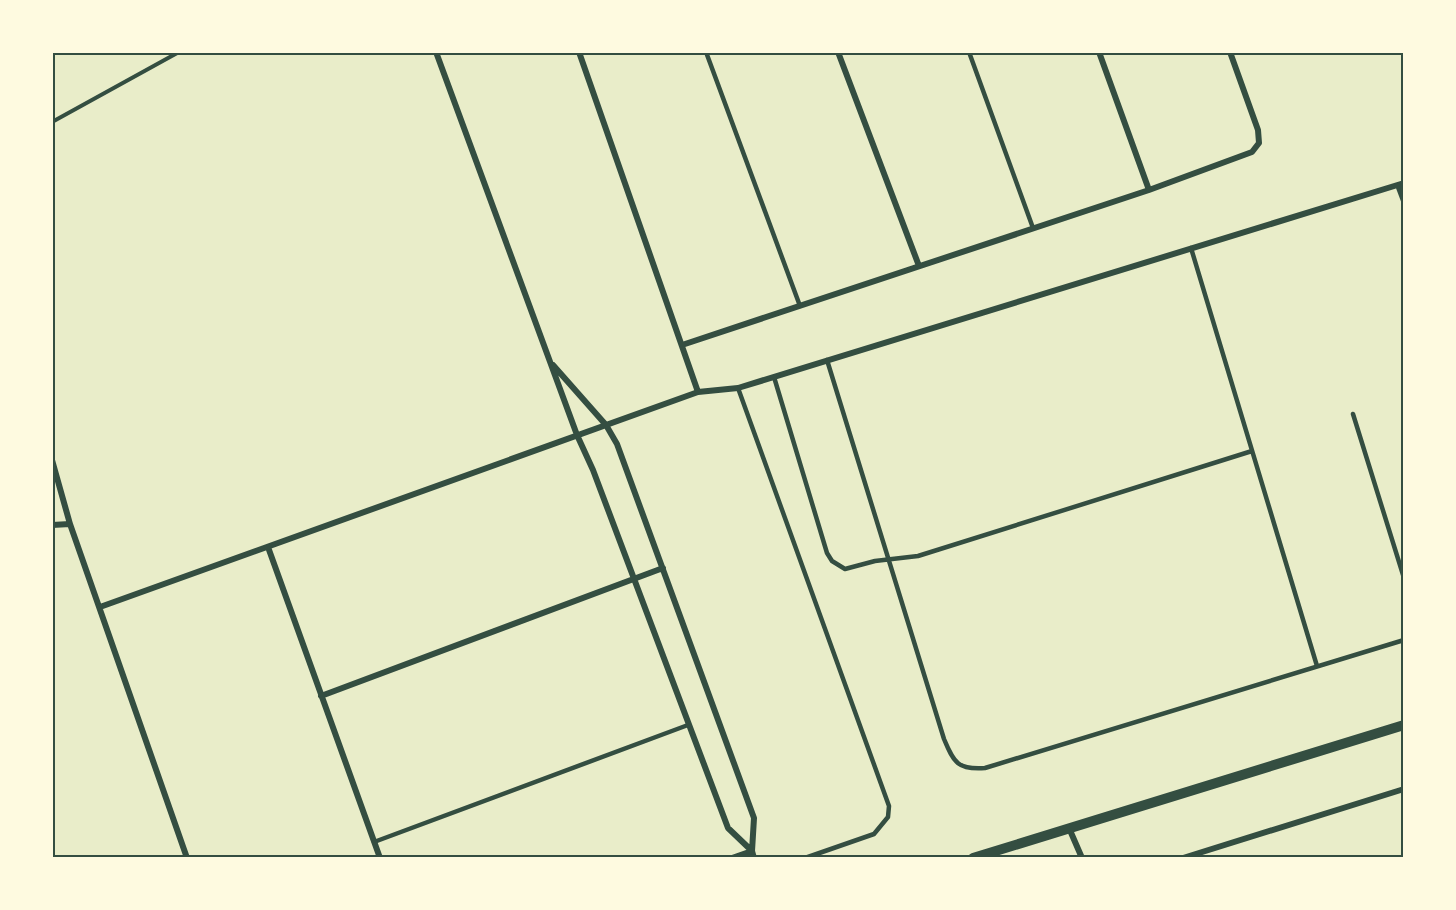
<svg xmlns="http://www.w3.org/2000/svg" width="1456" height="910" viewBox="0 0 1456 910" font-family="'IBM Plex Sans',sans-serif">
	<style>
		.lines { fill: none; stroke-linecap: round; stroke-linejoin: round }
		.path { stroke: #344e41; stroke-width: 4 }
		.service { stroke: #344e41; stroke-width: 4.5 }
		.minor { stroke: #344e41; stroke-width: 6 }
		.tertiary { stroke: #344e41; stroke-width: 10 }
		.neatline { fill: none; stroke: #344e41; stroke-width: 2 }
	</style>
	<rect width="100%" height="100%" fill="#e9edc9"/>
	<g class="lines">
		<!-- path -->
		<path class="path" d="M52,122L179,52"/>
		<!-- service -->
		<path class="service" d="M706,52L800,306
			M969,52L1033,228
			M1191,248L1317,666
			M827,360L944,739C954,763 958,770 985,768L1404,640
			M774,377L827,553L832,561L845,569L875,561L918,556L1252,451
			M738,388L889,806L888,817L874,834L805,858
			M1353,414L1404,578
			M374,842L688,725"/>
		<!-- minor -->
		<path class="minor" d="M436,52L577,435L593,470L728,828L752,851
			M579,52L698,392
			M838,52L919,266
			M1099,52L1149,190
			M1398,185L1404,201
			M682,345L1149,190L1252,152L1259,143L1258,130L1230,52
			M553,365L606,425L617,444L754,818L752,851L754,858
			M52,460L70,524L187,858
			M52,525L70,524
			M268,547L380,858
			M100,607L698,392L738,388L1404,183
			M321,696L663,568
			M1069,828L1082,858
			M732,858L752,851
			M1183,858L1404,789"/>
		<!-- tertiary -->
		<path class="tertiary" d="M973,858L1404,725"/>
	</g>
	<!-- border -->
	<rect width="1456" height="910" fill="none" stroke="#fefae0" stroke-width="108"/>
	<rect x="54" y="54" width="1348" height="802" class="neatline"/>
</svg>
